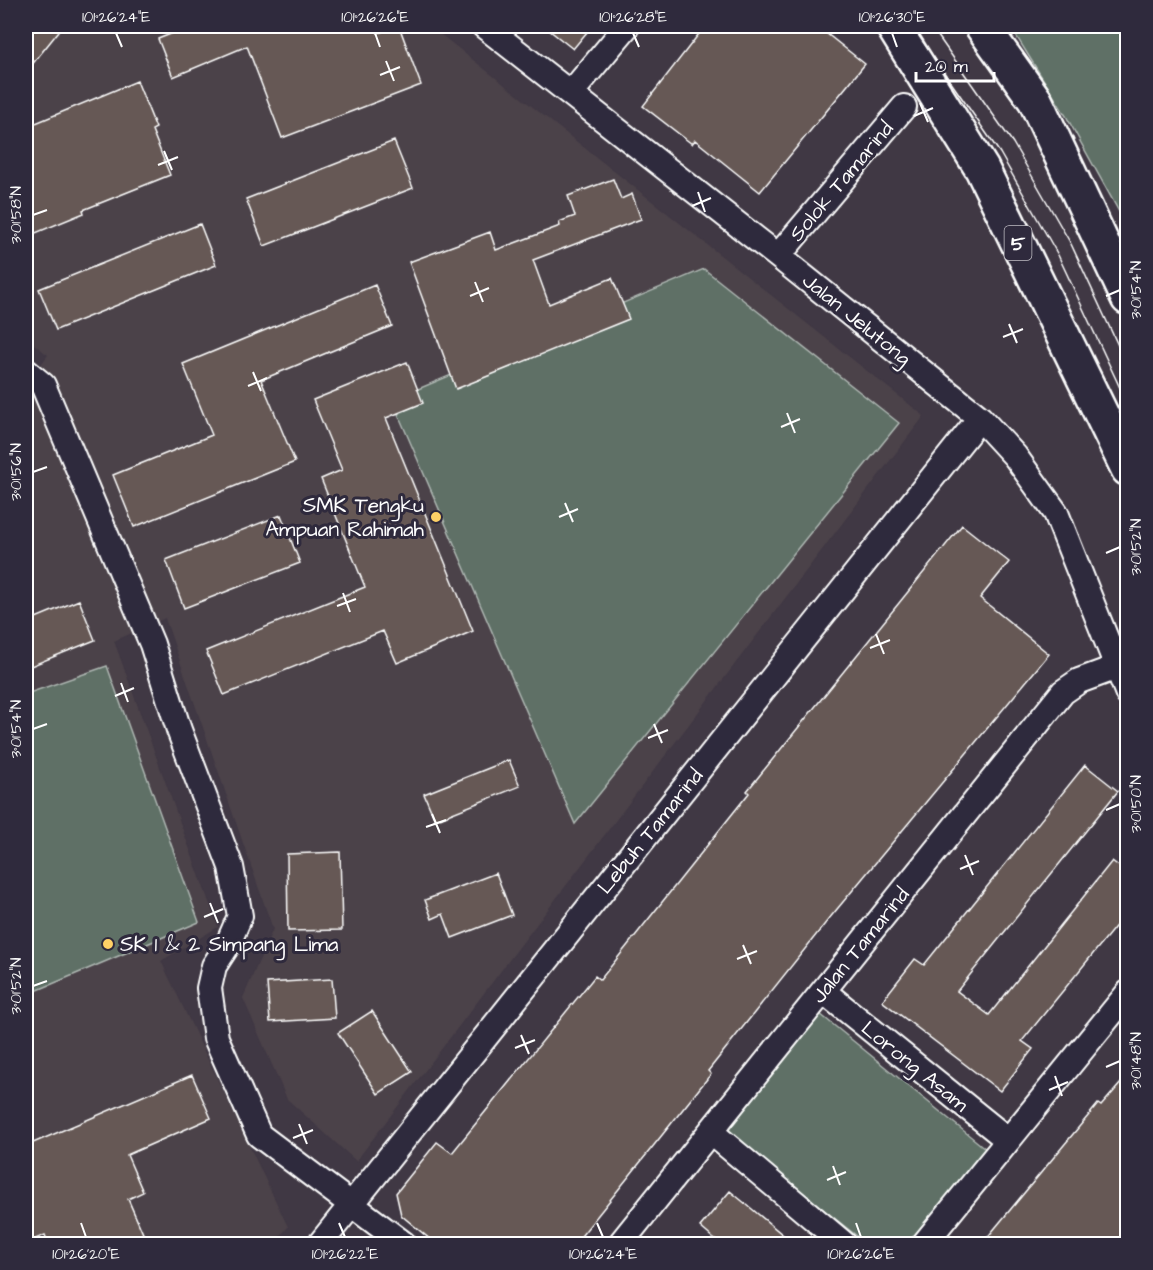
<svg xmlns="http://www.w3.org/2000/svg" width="1153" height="1270" viewBox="0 0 1153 1270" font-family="'Architects Daughter',sans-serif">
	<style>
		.built { fill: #4b4249 }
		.green { fill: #5e6f66; stroke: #aeb7b2; stroke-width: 1.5 }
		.building { fill: #665955; stroke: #fff; stroke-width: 1.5 }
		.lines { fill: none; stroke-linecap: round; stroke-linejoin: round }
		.street-casing { stroke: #fff; stroke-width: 28 }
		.highway-casing { stroke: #fff; stroke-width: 38 }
		.street { stroke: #2f2a3d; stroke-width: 24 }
		.highway { stroke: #2f2a3d; stroke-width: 33 }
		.tram { stroke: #fff; stroke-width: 1.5 }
		.ticks { fill: none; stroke: #fff; stroke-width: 2 }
		.poi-dot { fill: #ffd166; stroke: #2f2a3d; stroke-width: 2 }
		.labels { text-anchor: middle; stroke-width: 6; stroke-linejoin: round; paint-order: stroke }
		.shield { fill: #2f2a3d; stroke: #c1bfc5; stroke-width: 1.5 }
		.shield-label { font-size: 20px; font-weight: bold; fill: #fff }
		.street-label { font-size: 21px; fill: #fff; stroke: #2f2a3d }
		.poi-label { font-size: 21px; fill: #fff; stroke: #2f2a3d; text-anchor: end }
		.neatline { fill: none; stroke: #fff; stroke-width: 2 }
		.ticks-label { font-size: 15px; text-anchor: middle; fill: #fff }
	</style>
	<rect width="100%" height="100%" fill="#403844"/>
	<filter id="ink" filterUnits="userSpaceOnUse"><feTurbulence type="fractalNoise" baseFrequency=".0167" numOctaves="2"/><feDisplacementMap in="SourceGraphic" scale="12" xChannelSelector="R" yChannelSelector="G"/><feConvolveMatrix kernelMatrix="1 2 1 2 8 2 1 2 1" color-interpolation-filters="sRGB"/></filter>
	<g filter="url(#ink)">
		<!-- built -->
		<path class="built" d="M26,26H430L924,416L356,1161L287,1099L243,998L273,929L165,618L114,641L218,927L161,961L288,1227L273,1244H26V385L48,355L26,338Z"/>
		<!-- green -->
		<path class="green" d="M1010,26H1127V226L1066,116Z
			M704,269L899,423L575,824L392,400Z
			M107,666L199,922L26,995V694Z
			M820,1014L986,1149L910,1244H867L725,1131Z"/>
		<!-- building -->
		<path class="building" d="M26,26H63L26,72Z
			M191,26H376L378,33L399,26L421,85L282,138L247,46L173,77L158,39Z
			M544,26H592L573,49Z
			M705,26H817L865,64L760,192L695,140L692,144L643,106Z
			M137,81L156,128L152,130L170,175L83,210L84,213L26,237V127Z
			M394,141L413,188L264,246L246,199Z
			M613,179L621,199L632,194L641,219L533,260L549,304L612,278L629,319L456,389L409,262L490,232L496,250L560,226L559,222L575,216L568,196Z
			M200,224L216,265L56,330L39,289Z
			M375,285L392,326L261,380L295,462L134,527L113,475L212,435L183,364Z
			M407,362L423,403L386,418L473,631L397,663L383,631L224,695L206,651L365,587L321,479L342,470L313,400Z
			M281,515L300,563L184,608L166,560Z
			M962,525L1009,562L980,598L1049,654L828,920L708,1071L711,1074L574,1245H437L401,1215L396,1193L437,1142L452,1153L595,976L600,980L749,793L747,791Z
			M79,600L95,640L26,668V622Z
			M509,760L520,786L435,820L424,794Z
			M1085,765L1118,791L957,991L989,1015L1112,861L1128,873V911L1022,1041L1033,1049L1000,1091L882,1001L915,959L924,965Z
			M340,852L342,930L288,931L287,854Z
			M496,873L512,915L452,938L443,914L432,919L425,900Z
			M332,979L335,1018L270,1022L267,983Z
			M372,1011L412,1072L378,1094L338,1033Z
			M192,1075L211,1118L127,1155L143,1192L128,1199L148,1245H49L45,1235L26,1243V1146Z
			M1128,1075V1245H981L1098,1104L1101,1106Z
			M730,1191L752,1209L795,1245H721L700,1227Z"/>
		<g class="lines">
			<!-- street casing -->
			<g class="street-casing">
				<path id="street" d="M484,26L778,256L980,418L1015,456L1056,513L1128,694
					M571,93L627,26
					M778,256L904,107
					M26,371L43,385L152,644L179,730L231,867L240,916L227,946L214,966L209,988L216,1038L259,1135L404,1244
					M823,991L1008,1140
					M711,1132L844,1244
					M320,1244L980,418
					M620,1244L1063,692L1079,681L1117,667
					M924,1244L1128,993"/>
			</g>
			<!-- highway casing -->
			<g class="highway-casing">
				<path id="highway" d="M893,26L982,169L1128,469
					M982,26L1035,100L1128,298"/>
			</g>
			<!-- street -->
			<use href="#street" class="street"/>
			<!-- highway -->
			<use href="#highway" class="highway"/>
			<!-- tram -->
			<path class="tram" d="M912,26L1000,153L1058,255L1128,405
				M931,26L1013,143L1071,244L1128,367"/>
		</g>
	</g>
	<!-- ticks -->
	<path class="ticks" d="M116,33L122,47M375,33L380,47M633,33L639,47M892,33L897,47M386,61L394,81M380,75L400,67M920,103L928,122M914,116L933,108M164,151L172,170M158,165L178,157M698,192L705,212M692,206L711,198M33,215L47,210M475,282L483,302M470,296L489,288M1106,296L1120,290M1009,324L1017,343M1003,337L1023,329M253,372L261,391M248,386L267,378M787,413L795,433M781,427L800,419M33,472L47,467M565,503L573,522M559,517L578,509M1106,553L1120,547M343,593L350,612M337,606L356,599M876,634L884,654M870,648L890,640M121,683L128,702M115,696L134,688M654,724L662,743M33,729L47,724M648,738L668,730M1106,810L1120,804M432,814L440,833M426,827L446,820M965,855L973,875M960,869L979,861M210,903L218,923M204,917L223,909M743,945L751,964M737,959L757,951M33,986L47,981M521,1035L529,1054M515,1048L535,1040M1106,1067L1120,1061M1055,1076L1062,1096M1049,1090L1068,1082M299,1124L307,1144M293,1138L313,1130M833,1166L840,1185M827,1180L846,1172M81,1223L86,1237M339,1223L345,1237M597,1223L603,1237M856,1223L861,1237"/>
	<!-- markers -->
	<g class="poi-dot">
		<circle cx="436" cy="517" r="6"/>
		<circle cx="108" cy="944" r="6"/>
	</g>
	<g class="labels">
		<!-- shield labels -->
		<rect class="shield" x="1004.5" y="226" width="27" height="34" rx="4.5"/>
		<g class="shield-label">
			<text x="1018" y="250">5</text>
		</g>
		<!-- street labels -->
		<g class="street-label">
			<text transform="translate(841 181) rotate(-50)" y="7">Solok Tamarind</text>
			<text transform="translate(857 319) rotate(39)" y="7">Jalan Jelutong</text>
			<text transform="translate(650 831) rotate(-51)" y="7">Lebuh Tamarind</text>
			<text transform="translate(860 945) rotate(-51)" y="7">Jalan Tamarind</text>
			<text transform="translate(915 1066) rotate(39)" y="7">Lorong Asam</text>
		</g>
		<!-- poi labels -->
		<g class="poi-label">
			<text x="424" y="512">SMK Tengku<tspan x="424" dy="24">Ampuan Rahimah</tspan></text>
			<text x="120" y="951" text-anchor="start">SK 1 &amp; 2 Simpang Lima</text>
		</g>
	</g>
	<!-- margin -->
	<rect width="1153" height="1270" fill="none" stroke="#2f2a3d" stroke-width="66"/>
	<!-- scale -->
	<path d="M916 72v9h78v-9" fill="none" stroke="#ffffff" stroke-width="3"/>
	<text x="925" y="72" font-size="18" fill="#ffffff" stroke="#2f2a3d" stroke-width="4.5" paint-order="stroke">20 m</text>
	<rect x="33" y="33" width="1087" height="1204" class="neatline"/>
	<g class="ticks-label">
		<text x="116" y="22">101°26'24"E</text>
		<text x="375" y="22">101°26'26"E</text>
		<text x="633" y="22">101°26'28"E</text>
		<text x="892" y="22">101°26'30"E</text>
		<text transform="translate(16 215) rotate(-90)" y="5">3°01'58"N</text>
		<text transform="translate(1136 290) rotate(-90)" y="5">3°01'54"N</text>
		<text transform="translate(16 472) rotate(-90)" y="5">3°01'56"N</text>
		<text transform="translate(1136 547) rotate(-90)" y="5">3°01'52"N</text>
		<text transform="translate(16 729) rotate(-90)" y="5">3°01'54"N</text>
		<text transform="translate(1136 804) rotate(-90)" y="5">3°01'50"N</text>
		<text transform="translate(16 986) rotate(-90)" y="5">3°01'52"N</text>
		<text transform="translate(1136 1061) rotate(-90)" y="5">3°01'48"N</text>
		<text x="86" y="1259">101°26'20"E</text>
		<text x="345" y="1259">101°26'22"E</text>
		<text x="603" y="1259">101°26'24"E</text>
		<text x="861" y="1259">101°26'26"E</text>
	</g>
</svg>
